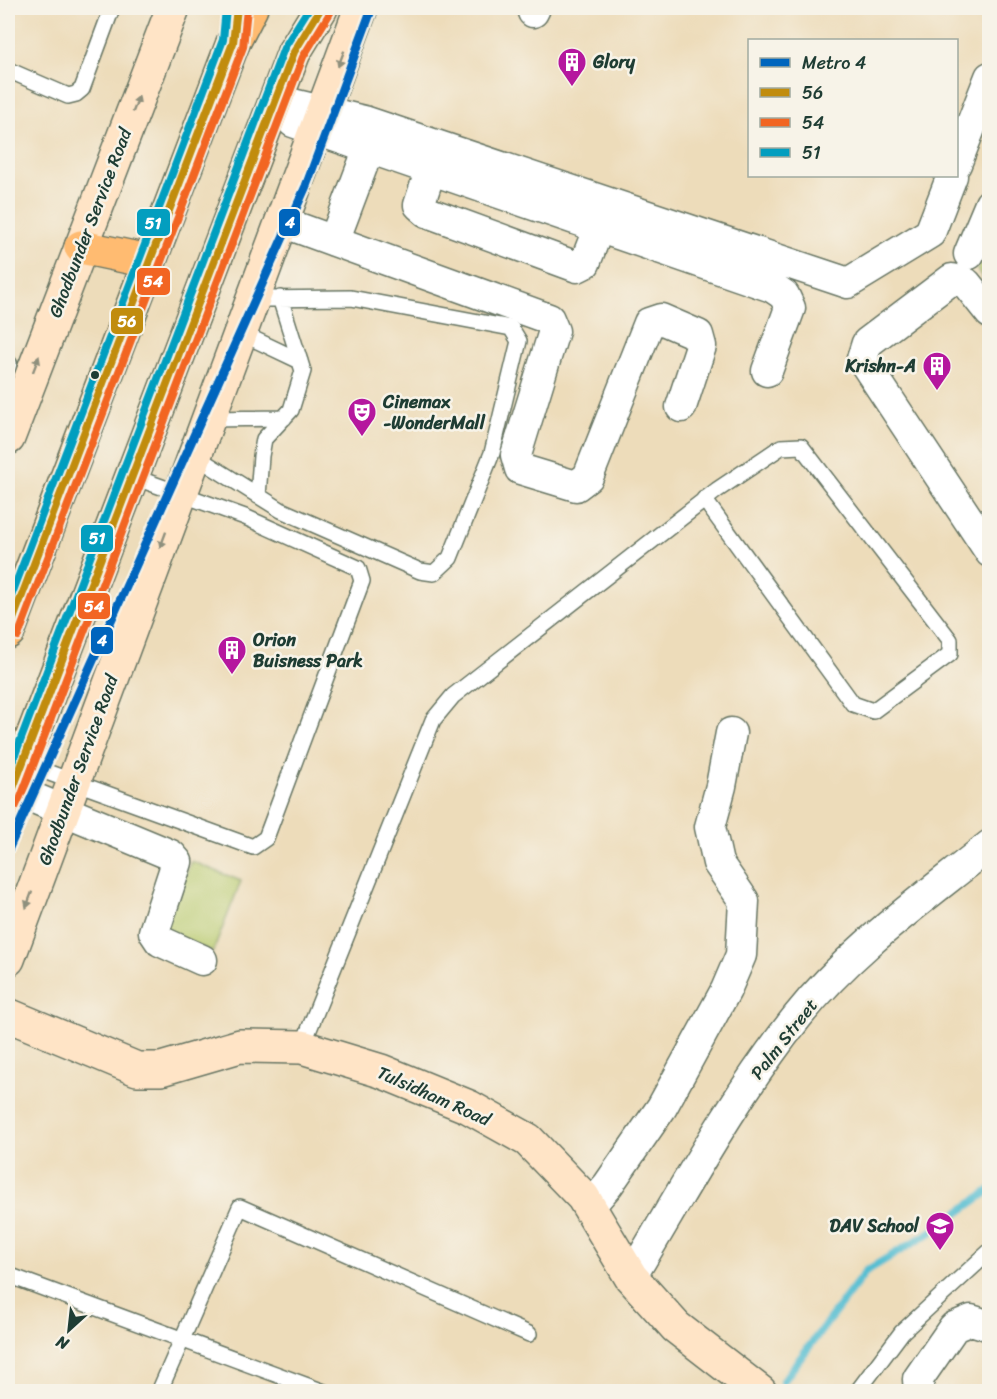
<svg xmlns="http://www.w3.org/2000/svg" width="997" height="1399" viewBox="0 0 997 1399" font-family="Sriracha,sans-serif">
	<style>
		.green { fill: #b8ca6e; stroke: #6c8451; stroke-width: 1.5 }
		.lines { fill: none; stroke-linecap: round; stroke-linejoin: round }
		.stream { stroke: #55bed2; stroke-width: 8 }
		.lane-casing { stroke: #677563; stroke-width: 18 }
		.street-casing { stroke: #677563; stroke-width: 33 }
		.secondary-casing { stroke: #677563; stroke-width: 36 }
		.primary-casing { stroke: #677563; stroke-width: 36 }
		.highway-casing { stroke: #677563; stroke-width: 36 }
		.lane { stroke: #fff; stroke-width: 15 }
		.street { stroke: #fff; stroke-width: 30 }
		.secondary { stroke: #ffe4c6; stroke-width: 33 }
		.primary { stroke: #ffbb71; stroke-width: 33 }
		.highway { stroke: #ffbb71; stroke-width: 33 }
		.bus-1-casing { stroke: #f7f3e8; stroke-width: 12 }
		.bus-2-casing { stroke: #f7f3e8; stroke-width: 12 }
		.bus-3-casing { stroke: #f7f3e8; stroke-width: 12 }
		.bus-1 { stroke: #c18c0d; stroke-width: 8 }
		.bus-2 { stroke: #f26522; stroke-width: 8 }
		.bus-3 { stroke: #039ebf; stroke-width: 8 }
		.metro-1-casing { stroke: #f7f3e8; stroke-width: 14 }
		.metro-1 { stroke: #0065bd; stroke-width: 9 }
		.oneway { fill: #8f907d }
		.bus-dot { fill: #1f3d34; stroke: #f7f3e8; stroke-width: 2 }
		.labels { text-anchor: middle; stroke-width: 5; stroke-linejoin: round; paint-order: stroke }
		.poi-label { font-size: 18px; font-weight: bold; fill: #1f3d34; stroke: #f7f3e8; text-anchor: start }
		.street-label { font-size: 18px; fill: #1f3d34; stroke: #f7f3e8 }
		.line-badge { stroke: #f7f3e8; stroke-width: 2 }
		.badge-label { font-size: 16px; text-anchor: middle; font-weight: bold; fill: #fff }
	</style>
	<rect width="100%" height="100%" fill="#f7f3e8"/>
	<filter id="ink" filterUnits="userSpaceOnUse"><feTurbulence type="fractalNoise" baseFrequency=".0167" numOctaves="2"/><feDisplacementMap in="SourceGraphic" scale="12" xChannelSelector="R" yChannelSelector="G"/><feConvolveMatrix kernelMatrix="1 2 1 2 8 2 1 2 1" color-interpolation-filters="sRGB"/></filter>
	<filter id="wash" filterUnits="userSpaceOnUse"><feTurbulence type="fractalNoise" baseFrequency=".008" numOctaves="4" result="noise"/><feDisplacementMap in="SourceGraphic" scale="24" xChannelSelector="R" yChannelSelector="G"/><feGaussianBlur stdDeviation="1.35" result="paint"/><feColorMatrix in="noise" values="0 0 0 0 0 0 0 0 0 0 0 0 0 0 0 0 0 1.4 0 .05"/><feComposite in="paint" operator="in"/></filter>
	<g filter="url(#wash)">
		<rect width="100%" height="100%" fill="#eddcba"/>
		<!-- green -->
		<path class="green" d="M989,241V287L977,270Z
			M191,861L241,881L213,952L163,932Z"/>
		<g class="lines">
			<!-- stream -->
			<path class="stream" d="M783,1381L866,1271L931,1232L990,1190"/>
		</g>
	</g>
	<g filter="url(#ink)">
		<g class="lines">
			<!-- lane casing -->
			<g class="lane-casing">
				<path id="lane" d="M8,70L68,96L76,94L82,89L112,8
					M241,333L300,361
					M8,362L9,363L8,367
					M209,419L284,418
					M195,456L281,510L420,571L434,573L450,558L492,453L519,341L511,328L351,298L253,299
					M258,496L261,456L264,439L291,410L303,371L280,298
					M22,763L253,847L266,838L362,581L358,568L245,517L131,476
					M302,1047L433,720L453,696L717,490L781,447L801,446L950,640V654L873,711L853,704L704,499
					M8,1275L324,1392
					M159,1392L240,1207L529,1334
					M857,1392L902,1332L990,1251"/>
			</g>
			<!-- street casing -->
			<g class="street-casing">
				<path id="street" d="M533,12L535,8
					M276,100L364,121L848,283L930,233L952,176
					M293,122L772,287L784,295L790,308L767,371
					M956,164L990,77
					M431,169L419,205L427,212L577,267L585,263L599,227
					M282,222L549,319L554,331L516,455L520,469L576,486L588,477L649,323L661,319L698,335L701,346L681,407
					M334,241L369,148
					M969,254L990,204
					M990,313L966,283L952,279L867,343L862,359L990,552
					M12,789L171,855L177,862L154,932L160,941L202,960
					M589,1207L608,1185L662,1107L726,990L741,955L744,901L718,863L710,827L721,786L731,733
					M631,1277C684,1189 733,1098 797,1017C851,949 923,899 990,845
					M919,1392L918,1379L954,1327L971,1320L990,1326"/>
			</g>
			<!-- secondary casing -->
			<g class="secondary-casing">
				<path id="secondary" d="M8,438L173,8
					M8,959L361,8
					M8,1015L137,1069H161L240,1046L302,1047L381,1071L469,1107L528,1140L583,1197L631,1277L676,1327L760,1392"/>
			</g>
			<!-- primary casing -->
			<g class="primary-casing">
				<path id="primary" d="M81,247L148,261
					M8,632L233,43
					M8,801L294,52"/>
			</g>
			<!-- highway casing -->
			<g class="highway-casing">
				<path id="highway" d="M233,43L251,8
					M294,52L321,8"/>
			</g>
			<!-- lane -->
			<use href="#lane" class="lane"/>
			<!-- street -->
			<use href="#street" class="street"/>
			<!-- secondary -->
			<use href="#secondary" class="secondary"/>
			<!-- primary -->
			<use href="#primary" class="primary"/>
			<!-- highway -->
			<use href="#highway" class="highway"/>
			<!-- bus-1 casing -->
			<g class="bus-1-casing">
				<path id="bus-1" d="M8,632L233,43L237,8
					M8,801L294,52L321,8"/>
			</g>
			<!-- bus-2 casing -->
			<g class="bus-2-casing">
				<path id="bus-2" d="M18,636L243,47L247,9
					M18,805L303,57L330,13"/>
			</g>
			<!-- bus-3 casing -->
			<g class="bus-3-casing">
				<path id="bus-3" d="M8,604L223,40L226,8
					M8,773L284,48L309,8"/>
			</g>
			<!-- bus-1 -->
			<use href="#bus-1" class="bus-1"/>
			<!-- bus-2 -->
			<use href="#bus-2" class="bus-2"/>
			<!-- bus-3 -->
			<use href="#bus-3" class="bus-3"/>
			<!-- metro-1 casing -->
			<g class="metro-1-casing">
				<path id="metro-1" d="M8,850L306,186L372,8"/>
			</g>
			<!-- metro-1 -->
			<use href="#metro-1" class="metro-1"/>
		</g>
		<!-- one-way arrows -->
		<defs><path id="oneway-solid" d="M-6-.8H1V-3.2L6.5 0L1 3.2V.8H-6Z" transform="scale(1.5)"/></defs>
		<g class="oneway">
			<use href="#oneway-solid" transform="translate(341 59) rotate(111)"/>
			<use href="#oneway-solid" transform="translate(136 104) rotate(-69)"/>
			<use href="#oneway-solid" transform="translate(36 364) rotate(-69)"/>
			<use href="#oneway-solid" transform="translate(163 540) rotate(110)"/>
			<use href="#oneway-solid" transform="translate(29 900) rotate(110)"/>
		</g>
	</g>
	<!-- icons -->
	<defs>
		<g id="building-pin" transform="scale(1.5)"><path d="M0 17L-7.5 6A9.5 9.5 0 1 1 7.5 6Z" fill="#b5179e" stroke="#f7f3e8"/><path d="M-4-6H4V6H1V3H-1V6H-4ZM-2.5-4.3h1.7v1.8h-1.7ZM.8-4.3h1.7v1.8H.8ZM-2.5-1h1.7V.8h-1.7ZM.8-1h1.7V.8H.8Z" fill="#fff"/></g>
		<g id="theatre-pin" transform="scale(1.5)"><path d="M0 17L-7.5 6A9.5 9.5 0 1 1 7.5 6Z" fill="#b5179e" stroke="#f7f3e8"/><path d="M-5-5.5Q0-4 5-5.5V0Q5 5 0 6Q-5 5-5 0ZM-3.3-2.5H-1v1.5H-3.3ZM1-2.5H3.3v1.5H1ZM-2.8 1Q0 5.5 2.8 1Z" fill="#fff"/></g>
		<g id="school-pin" transform="scale(1.5)"><path d="M0 17L-7.5 6A9.5 9.5 0 1 1 7.5 6Z" fill="#b5179e" stroke="#f7f3e8"/><path d="M0-5L7-2L0 1L-7-2ZM-4 1L0 2.5L4 1V4Q0 6-4 4Z" fill="#fff"/></g>
	</defs>
	<g fill-rule="evenodd">
		<use href="#building-pin" x="572" y="62"/>
		<use href="#building-pin" x="937" y="366"/>
		<use href="#theatre-pin" x="362" y="412"/>
		<use href="#building-pin" x="232" y="650"/>
		<use href="#school-pin" x="940" y="1226"/>
	</g>
	<!-- markers -->
	<circle class="bus-dot" cx="95" cy="375" r="5"/>
	<g class="labels">
		<!-- poi labels -->
		<g class="poi-label">
			<text x="593" y="68">Glory</text>
			<text x="916" y="372" text-anchor="end">Krishn-A</text>
			<text x="383" y="408">Cinemax<tspan x="383" dy="21">-WonderMall</tspan></text>
			<text x="253" y="646">Orion<tspan x="253" dy="21">Buisness Park</tspan></text>
			<text x="919" y="1232" text-anchor="end">DAV School</text>
		</g>
		<!-- street labels -->
		<g class="street-label">
			<text transform="translate(90 223) rotate(-69)" y="6">Ghodbunder Service Road</text>
			<text transform="translate(78 770) rotate(-70)" y="6">Ghodbunder Service Road</text>
			<text transform="translate(784 1039) rotate(-52)" y="6">Palm Street</text>
			<text transform="translate(434 1096) rotate(24)" y="6">Tulsidham Road</text>
		</g>
	</g>
	<g class="line-badge">
		<rect x="278" y="208" width="23" height="29" rx="6" fill="#0065bd"/>
		<rect x="136" y="208" width="35" height="29" rx="6" fill="#039ebf"/>
		<rect x="136" y="267" width="35" height="29" rx="6" fill="#f26522"/>
		<rect x="110" y="307" width="34" height="28" rx="6" fill="#c18c0d"/>
		<rect x="80" y="524" width="34" height="29" rx="6" fill="#039ebf"/>
		<rect x="77" y="592" width="34" height="28" rx="6" fill="#f26522"/>
		<rect x="90" y="626" width="24" height="29" rx="6" fill="#0065bd"/>
	</g>
	<g class="badge-label">
		<text x="290" y="228">4</text>
		<text x="153" y="229">51</text>
		<text x="153" y="287">54</text>
		<text x="127" y="327">56</text>
		<text x="97" y="544">51</text>
		<text x="94" y="612">54</text>
		<text x="102" y="646">4</text>
	</g>
	<!-- margin -->
	<rect width="997" height="1399" fill="none" stroke="#f7f3e8" stroke-width="30"/>
	<!-- legend -->
	<rect x="748" y="39" width="210" height="138" fill="#f7f3e8" stroke="#a1aaa0" stroke-width="1.5"/>
	<rect x="760" y="58" width="30" height="9" fill="#0065bd" stroke="#a1aaa0" stroke-width="1.5"/>
	<text x="802" y="69" font-size="18" fill="#1f3d34">Metro 4</text>
	<rect x="760" y="88" width="30" height="9" fill="#c18c0d" stroke="#a1aaa0" stroke-width="1.5"/>
	<text x="802" y="99" font-size="18" fill="#1f3d34">56</text>
	<rect x="760" y="118" width="30" height="9" fill="#f26522" stroke="#a1aaa0" stroke-width="1.5"/>
	<text x="802" y="129" font-size="18" fill="#1f3d34">54</text>
	<rect x="760" y="148" width="30" height="9" fill="#039ebf" stroke="#a1aaa0" stroke-width="1.5"/>
	<text x="802" y="159" font-size="18" fill="#1f3d34">51</text>
	<!-- north arrow -->
	<g transform="translate(69 1330) rotate(207)" stroke="#f7f3e8" stroke-width="4.5" paint-order="stroke">
	<path d="M0-4.5L10 22L0 15L-10 22Z" fill="#1f3d34"/>
	<text y="-9" font-size="16" font-weight="bold" text-anchor="middle" fill="#1f3d34">N</text>
	</g>
</svg>
